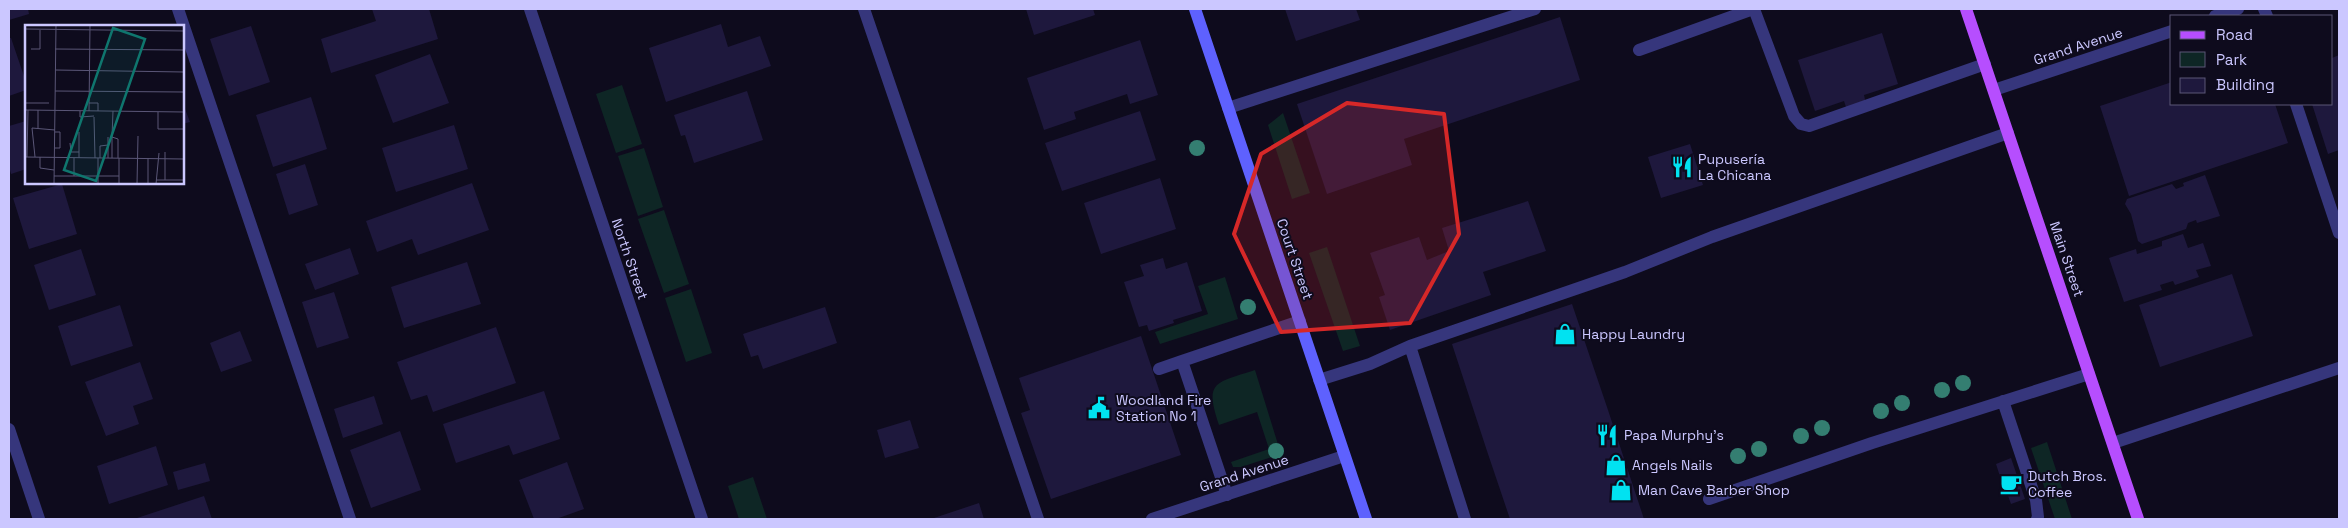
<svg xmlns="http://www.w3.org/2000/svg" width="2348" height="528" viewBox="0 0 2348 528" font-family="'Space Grotesk',sans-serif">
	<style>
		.green { fill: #0e2625 }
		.building { fill: #1e183d }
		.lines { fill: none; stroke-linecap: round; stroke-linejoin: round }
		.lane { stroke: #36367c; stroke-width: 12 }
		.street { stroke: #36367c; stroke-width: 12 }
		.secondary { stroke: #5e61fe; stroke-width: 12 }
		.primary { stroke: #b64efe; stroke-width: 12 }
		.tree { fill: #347e71 }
		.marked { fill: #d62828; fill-opacity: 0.2; stroke: #d62828; stroke-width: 4; stroke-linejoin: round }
		.labels { text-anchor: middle; stroke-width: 4; stroke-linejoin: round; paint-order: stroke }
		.street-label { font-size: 14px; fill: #cbc7ff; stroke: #0e0b1d }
		.poi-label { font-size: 14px; fill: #cbc7ff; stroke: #0e0b1d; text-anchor: start }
		.inset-road { fill: none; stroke: #5a5677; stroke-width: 1 }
		.view { fill: #0f766e; fill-opacity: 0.15; stroke: #0f766e; stroke-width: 2.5 }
		.inset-edge { fill: none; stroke: #cbc7ff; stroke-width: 2.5 }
	</style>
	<rect width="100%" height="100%" fill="#0e0b1d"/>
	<!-- green -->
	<path class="green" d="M622,85L642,144L616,153L596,94Z
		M1283,113L1310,193L1292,199L1268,125Z
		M644,148L663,207L638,216L618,156Z
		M664,210L689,284L664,293L638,219Z
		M1327,247L1360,346L1343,351L1309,253Z
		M1225,277L1238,319L1160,344L1155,332L1208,314L1198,286Z
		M691,289L712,353L686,362L665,298Z
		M1255,370L1281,454L1241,467H1233L1231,462L1269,449L1257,412L1219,425C1204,381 1215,383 1255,370Z
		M2047,442L2072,519H2055L2031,448Z
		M753,477L767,519H739L728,486Z"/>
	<!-- building -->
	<path class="building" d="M9,9H28L29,14L9,20Z
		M372,9H429L438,39L331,73L321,39L376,21Z
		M1026,9H1093L1095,15L1034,35Z
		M1285,9H1356L1360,20L1296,41Z
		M1560,17L1580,80L1404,139L1412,165L1327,194L1297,104Z
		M721,24L728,47L760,36L771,66L666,102L649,48Z
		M251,26L270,82L229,96L210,39Z
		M1882,33L1898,84L1864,95L1866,104L1847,110L1844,101L1815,111L1798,60Z
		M9,38H11L26,82V90L9,96Z
		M1140,40L1158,95L1130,104L1127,94L1074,112L1076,119L1044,130L1027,78Z
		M430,54L449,103L393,123L375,75Z
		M2339,55V150L2328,154L2312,104H2332V58Z
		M2172,82V104H2275L2288,143L2129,196L2100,106Z
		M747,91L763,140L694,163L685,135L681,136L674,115Z
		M311,97L327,149L273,167L256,115Z
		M182,101L190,122L182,124Z
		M1140,111L1156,160L1062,191L1045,143Z
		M26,121V169L11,174L9,166V126Z
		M454,125L468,169L396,192L382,148Z
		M1690,144L1703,185L1661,198L1648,157Z
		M305,164L318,205L289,215L276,174Z
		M2205,175L2220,216L2197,223L2196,220L2188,223L2186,229L2142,244L2138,241L2131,214L2125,204L2127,199L2172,184L2176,189L2184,186L2183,183Z
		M1160,178L1176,229L1101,254L1084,203Z
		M472,183L489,230L418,255L412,239L377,252L366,221Z
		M62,184L77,234L29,249L13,198Z
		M1528,201L1546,251L1483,272L1491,295L1390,330L1379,297L1385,295L1370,253L1419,237L1427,260L1449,251L1442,228Z
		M2183,234L2188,248L2203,243L2211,266L2196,270L2199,277L2175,285L2173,281L2160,285L2162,290L2124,302L2109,258L2136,249L2137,254L2162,246V241Z
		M350,248L359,274L315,290L305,264Z
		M81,249L96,295L49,310L34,265Z
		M1163,258L1166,269L1187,262L1202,311L1173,320L1174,323L1149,331L1147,325L1139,327L1124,282L1144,276L1140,265Z
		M467,262L481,304L404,328L391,287Z
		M2232,274L2253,336L2160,367L2139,305Z
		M334,292L349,338L317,348L302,302Z
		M1572,304L1608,410L1644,519H1510L1487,451L1452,344Z
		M120,305L133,346L71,366L58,326Z
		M825,307L837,343L763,369L758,355L751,357L743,334Z
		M496,327L516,383L433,412L427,395L411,400L397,362Z
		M240,331L252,361L221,372L210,343Z
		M1141,336L1181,455L1051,499L1021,413L1030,410L1019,378Z
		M140,362L153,399L133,406L139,424L106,436L85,382Z
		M544,391L560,439L513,455L509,445L456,463L443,424Z
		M374,396L383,424L343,438L334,409Z
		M910,420L919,448L885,458L877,430Z
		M400,431L421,490L371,508L350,450Z
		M156,446L168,485L109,504L97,466Z
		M2011,458L2025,499L2011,504L2007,493L2005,492L1996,464Z
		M567,462L584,509L556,519H534L519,480Z
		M205,463L210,481L178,490L173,472Z
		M204,496L212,519H134Z
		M979,503L984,519H931Z"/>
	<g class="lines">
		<!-- lane -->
		<path class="lane" d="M178,9L350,519
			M864,9L1038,519
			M1754,9L1794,116L1801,124L1809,126L1985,64
			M2264,9L2267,16
			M1639,50L1753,9
			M2296,104L2339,233
			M1228,108L1535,9
			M1410,346L1625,272L1712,237L2008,133
			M1159,369L1182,361
			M1319,380L1370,364L1410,346L1465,519
			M2003,401L2036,500L2038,517L2037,519
			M2113,443L2339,368
			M1227,495L1182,361L1300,321
			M1709,499L1872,443L2089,374"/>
		<!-- street -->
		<path class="street" d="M530,9L702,519
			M2215,16L2238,9
			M1994,90L2172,31
			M9,429L39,519
			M1152,519L1344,456"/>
		<!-- secondary -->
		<path class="secondary" d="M1195,9L1366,519"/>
		<!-- primary -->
		<path class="primary" d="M1966,9L2138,519"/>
	</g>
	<!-- trees -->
	<g class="tree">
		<circle cx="1197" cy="148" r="8"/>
		<circle cx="1248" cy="307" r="8"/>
		<circle cx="1963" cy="383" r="8"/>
		<circle cx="1942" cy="390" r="8"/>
		<circle cx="1902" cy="403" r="8"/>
		<circle cx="1881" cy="411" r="8"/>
		<circle cx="1822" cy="428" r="8"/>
		<circle cx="1801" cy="436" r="8"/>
		<circle cx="1759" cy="449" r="8"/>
		<circle cx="1276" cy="451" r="8"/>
		<circle cx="1738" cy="456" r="8"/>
	</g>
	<!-- marked area -->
	<path class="marked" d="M1347,103L1444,114L1459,234L1410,323L1281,332L1234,234L1261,154Z"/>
	<!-- icons -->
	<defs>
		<g id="restaurant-bare" transform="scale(1.725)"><path d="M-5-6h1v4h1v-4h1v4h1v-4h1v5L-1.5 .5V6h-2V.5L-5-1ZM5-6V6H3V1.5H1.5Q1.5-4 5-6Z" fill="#01e2f1" stroke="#0e0b1d" stroke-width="2.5" paint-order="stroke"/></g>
		<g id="shop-bare" transform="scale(1.725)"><path d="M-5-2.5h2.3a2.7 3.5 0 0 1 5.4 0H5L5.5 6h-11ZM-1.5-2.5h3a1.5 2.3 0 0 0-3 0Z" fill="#01e2f1" stroke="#0e0b1d" stroke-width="2.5" paint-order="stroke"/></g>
		<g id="civic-bare" transform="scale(1.725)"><path d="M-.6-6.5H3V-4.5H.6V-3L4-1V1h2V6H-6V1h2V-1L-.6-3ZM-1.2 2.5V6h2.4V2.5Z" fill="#01e2f1" stroke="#0e0b1d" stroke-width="2.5" paint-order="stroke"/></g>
		<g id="cafe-bare" transform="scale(1.725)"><path d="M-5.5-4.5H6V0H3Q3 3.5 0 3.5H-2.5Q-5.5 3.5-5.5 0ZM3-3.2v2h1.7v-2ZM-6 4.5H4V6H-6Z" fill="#01e2f1" stroke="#0e0b1d" stroke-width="2.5" paint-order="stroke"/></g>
	</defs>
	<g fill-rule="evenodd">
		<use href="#restaurant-bare" x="1682" y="167"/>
		<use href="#shop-bare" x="1565" y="334"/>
		<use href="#civic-bare" x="1099" y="408"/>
		<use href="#restaurant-bare" x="1607" y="435"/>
		<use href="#shop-bare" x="1616" y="465"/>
		<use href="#cafe-bare" x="2011" y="484"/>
		<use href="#shop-bare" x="1621" y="490"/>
	</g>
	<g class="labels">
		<!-- street labels -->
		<g class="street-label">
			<text transform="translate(2078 46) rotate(-18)" y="5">Grand Avenue</text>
			<text transform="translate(630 259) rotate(71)" y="5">North Street</text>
			<text transform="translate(1295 259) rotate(71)" y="5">Court Street</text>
			<text transform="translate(2067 259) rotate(71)" y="5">Main Street</text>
			<text transform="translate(1244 473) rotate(-18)" y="5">Grand Avenue</text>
		</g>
		<!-- poi labels -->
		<g class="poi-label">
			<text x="1698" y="164">Pupusería<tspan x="1698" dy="16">La Chicana</tspan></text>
			<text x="1582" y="339">Happy Laundry</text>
			<text x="1116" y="405">Woodland Fire<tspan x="1116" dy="16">Station No 1</tspan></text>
			<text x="1624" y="440">Papa Murphy's</text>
			<text x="1632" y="470">Angels Nails</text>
			<text x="2028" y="481">Dutch Bros.<tspan x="2028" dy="16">Coffee</tspan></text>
			<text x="1638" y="495">Man Cave Barber Shop</text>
		</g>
	</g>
	<!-- overview -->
	<g transform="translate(25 25)">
		<rect width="159" height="159" fill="#0e0b1d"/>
		<path class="inset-road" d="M0,4L159,6M6,24H15V5M30,24L159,25M30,45L159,47M30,66L159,67M1,78H24M64,78H73V86M0,85L159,87M55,86V92L69,91M64,86L65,0M88,86L87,112L93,114V133M133,87V104H159M69,92L70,133M13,103V85M159,110V135M83,112V133M45,118L46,127H54M30,123H35V107H30M0,132L159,134M2,132L3,85M10,132L7,103L30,105M15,132V143L29,145M54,133V107M75,133V121L83,120M87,133V112M29,151H94M49,151V133M131,155H140V127M140,155H159M29,159L31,0M73,159V133M94,159V133M112,159L113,111M123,159V133M131,159L134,128"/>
		<path class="view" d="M88,3L120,14L71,156L39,145Z"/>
		<rect width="159" height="159" class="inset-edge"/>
	</g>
	<!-- border -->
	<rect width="2348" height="528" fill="none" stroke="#cbc7ff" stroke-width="20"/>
	<!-- legend -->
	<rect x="2170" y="15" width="162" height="90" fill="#0e0b1d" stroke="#5a5677"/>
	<rect x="2180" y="31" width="25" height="8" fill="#b64efe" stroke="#5a5677"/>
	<text x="2216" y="40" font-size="15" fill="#cbc7ff">Road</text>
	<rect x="2180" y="52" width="25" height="15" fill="#0e2625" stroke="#5a5677"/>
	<text x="2216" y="65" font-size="15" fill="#cbc7ff">Park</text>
	<rect x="2180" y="78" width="25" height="15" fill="#1e183d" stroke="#5a5677"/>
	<text x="2216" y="90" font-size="15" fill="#cbc7ff">Building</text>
</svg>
